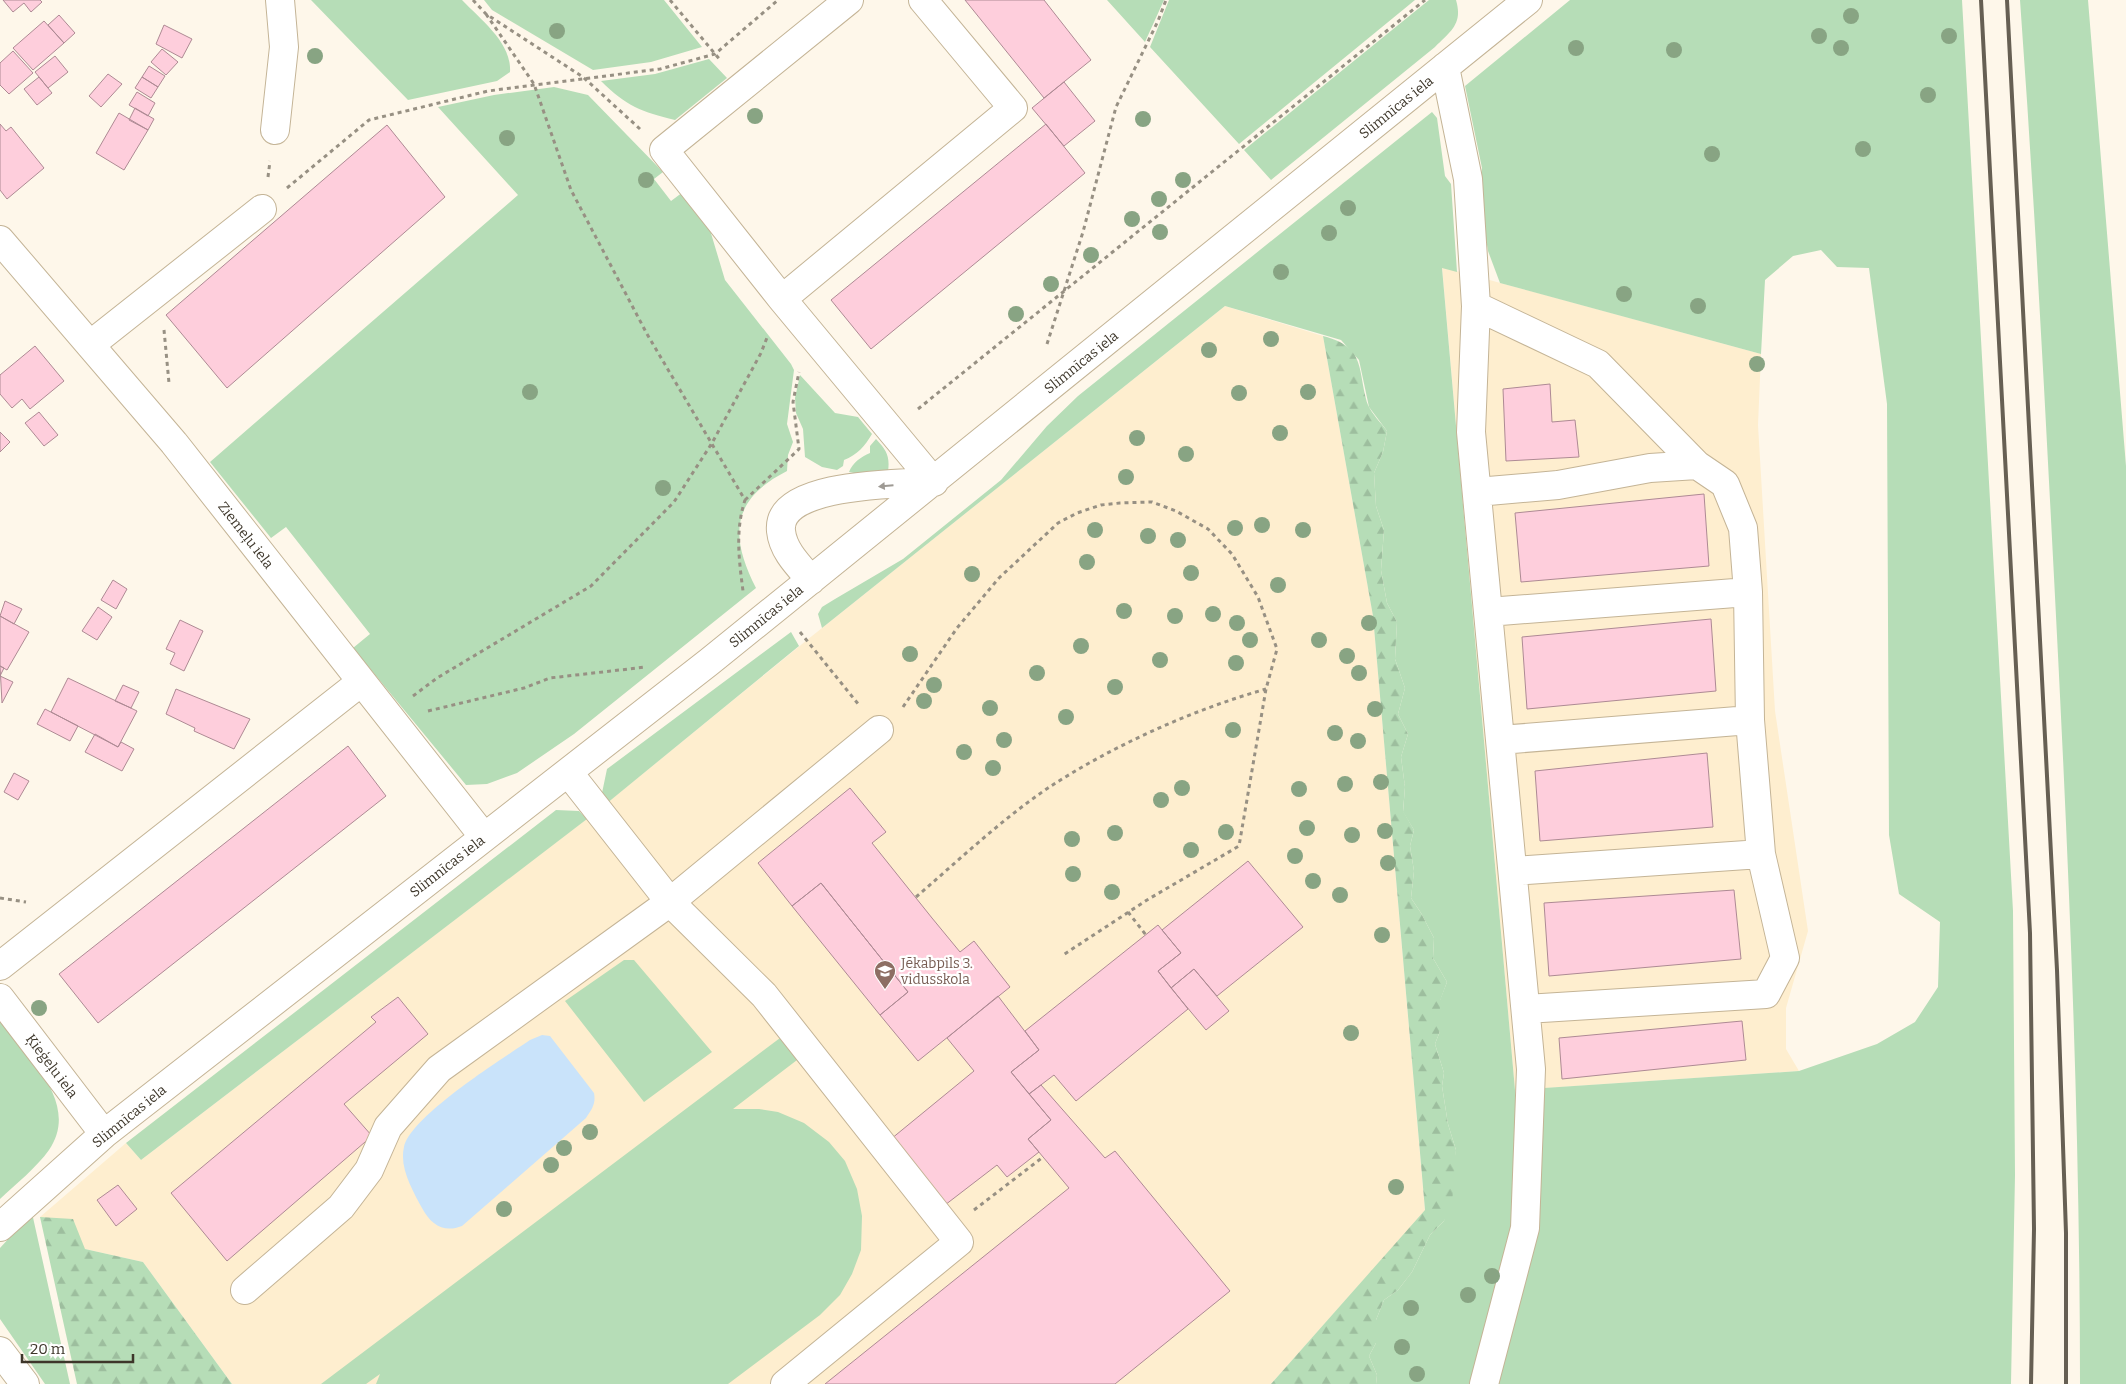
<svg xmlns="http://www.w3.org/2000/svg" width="2126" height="1384" viewBox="0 0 2126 1384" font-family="Bitter,serif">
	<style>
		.built { fill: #feeecf }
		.grass { fill: #b6ddb7 }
		.forest { fill: url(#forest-firs) }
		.water { fill: #c9e3fa }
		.building { fill: #fecedc; stroke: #ae8a94 }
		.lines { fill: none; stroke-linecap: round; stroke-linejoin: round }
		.minor-casing { stroke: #c4b496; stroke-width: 30 }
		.path { stroke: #979083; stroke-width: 3; stroke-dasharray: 4 4; stroke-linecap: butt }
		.minor { stroke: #fff; stroke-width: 28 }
		.rail { stroke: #665f53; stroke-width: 4 }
		.tree { fill: #88a483 }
		.oneway { fill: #9e9a94 }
		.labels { text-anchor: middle; stroke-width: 4.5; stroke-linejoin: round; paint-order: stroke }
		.street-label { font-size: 14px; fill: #3d362a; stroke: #fff }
		.education-label { font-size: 14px; fill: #785e54; stroke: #fff; text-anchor: start }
	</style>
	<defs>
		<pattern id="forest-firs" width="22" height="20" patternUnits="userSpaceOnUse" patternTransform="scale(1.25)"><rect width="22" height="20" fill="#b6ddb7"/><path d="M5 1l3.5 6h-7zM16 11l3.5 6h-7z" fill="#9dbe9e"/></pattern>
	</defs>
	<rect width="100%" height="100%" fill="#fef7ea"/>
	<!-- built -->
	<path class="built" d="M1442,267L1761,354L1758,425L1775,711L1808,931L1786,1008V1049L1799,1071L1515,1090Z
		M1225,306L1323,336L1373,616L1425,1211L1271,1384H232L143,1262L85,1249L40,1217L126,1143L141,1160L597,811L807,640Z"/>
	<!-- grass -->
	<path class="grass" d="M311,0H462C481,20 512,43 510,72L497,81L408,100Z
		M484,0H664L702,47L651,62L593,70L492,10Z
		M1107,0H1164L1145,42Z
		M1169,0H1415L1239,144L1150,47Z
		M1429,0H1456C1463,24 1451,31 1435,47L1271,180L1244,150Z
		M1570,0H1962L2013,911L2015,1175L2011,1384H1493L1532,1235L1542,1155L1544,1088L1799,1071L1877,1044L1915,1022L1938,987L1940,922L1899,894L1889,835L1887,404L1869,268L1837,267L1821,250L1793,256L1765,280L1761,354L1500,283L1488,251L1483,220L1479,194L1482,168L1465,86Z
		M2020,0H2088L2126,466V1384H2080C2080,1115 2068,846 2054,577C2044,384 2034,192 2020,0Z
		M709,59L727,78L675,120C642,112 626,106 601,81L655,74Z
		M554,87L588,95L663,172L654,179L671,201L683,192L707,220L725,280L791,364L794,370L787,424L793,442L788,455L787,471C730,500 730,537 756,588L574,734L517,773L487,784L466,785L353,648L370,634L286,527L271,538L210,462L518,195L438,107L494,95Z
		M1432,112L1437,118L1445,176L1451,184L1457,272L1442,268L1515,1090L1517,1169L1513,1238L1474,1384H1376L1377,1375L1369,1356L1376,1343V1320L1384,1300L1398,1290L1412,1272L1430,1235L1444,1221L1456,1150L1448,1124L1442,1086L1444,1073L1435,1044L1440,1031V1000L1447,982L1433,958L1434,938L1421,913L1411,898L1414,871L1410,846L1414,830L1403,812L1405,787L1401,757L1408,734L1398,714L1405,688L1395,659L1397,622L1387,603L1381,570L1384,530L1376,506L1374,473L1383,452L1387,431L1369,407L1359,360L1341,340L1225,306L822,628L818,614L822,607L835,599L903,559L1001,480L1047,426L1078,396Z
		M800,375L835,413L858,417L872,434C865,446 857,455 844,460L843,466L837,470L822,467L805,457L803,429L796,413L795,398Z
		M876,439C887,451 890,456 888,472L864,475L849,472C853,462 861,457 870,453V446Z
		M791,632L799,646L606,804L602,793L607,769Z
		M556,810L579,811L587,819L141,1160L126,1143Z
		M624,960H634L712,1052L644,1102L565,1001Z
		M0,1021C27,1056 81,1103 49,1150C37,1167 15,1185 0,1199Z
		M784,1035L801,1057L733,1109H759L778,1112L804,1123L829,1142L845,1161L857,1189L862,1216L861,1250L852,1274L840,1295L820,1315L728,1384H376L380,1374L366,1384H321Z
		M32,1213L70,1384H45L0,1319V1248Z"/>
	<!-- forest -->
	<path class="forest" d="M1323,336C1367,347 1357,370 1368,405C1372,414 1381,423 1387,431L1383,452L1374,473L1376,506L1384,530L1381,570L1387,603L1397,622L1395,659L1405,688L1398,714L1408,734L1401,757L1405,787L1403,811L1414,830L1410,846L1414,871L1411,898L1421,913L1434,938L1433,958L1447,982L1440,1001V1031L1435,1044L1444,1073L1442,1086L1448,1124L1456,1150L1452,1204L1444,1221L1430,1235L1412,1272L1398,1290L1384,1300L1376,1320V1343L1369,1356L1377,1375L1376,1384H1271L1425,1210L1373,616Z
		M40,1217L73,1219L85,1249L143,1262L232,1384H77Z"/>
	<!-- water -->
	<path class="water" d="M542,1035L550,1036L594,1093C596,1104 592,1109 586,1118L462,1226C444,1233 431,1225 422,1208C413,1191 399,1168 404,1147C411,1116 502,1059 530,1040Z"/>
	<!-- building -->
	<path class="building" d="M3,0H40L42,2L31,12L24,3L13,12Z
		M965,0H1044L1091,60L1044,98Z
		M59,15L75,33L64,43L48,25Z
		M44,21L64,43L33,70L13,48Z
		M164,25L192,39L182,58L156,44Z
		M162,49L178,62L166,75L151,62Z
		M13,51L33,73L9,94L0,85V63Z
		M55,56L68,72L48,88L35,72Z
		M149,66L165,76L158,87L142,77Z
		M108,74L122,84L101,107L89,96Z
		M39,77L52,93L37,105L24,89Z
		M142,77L158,87L151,98L135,88Z
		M1064,82L1095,121L1064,146L1032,108Z
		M137,92L155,103L148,116L129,105Z
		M135,108L154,119L148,130L129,120Z
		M119,113L148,130L124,170L96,153Z
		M0,124L6,131L11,127L44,168L7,199L0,190Z
		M1046,124L1085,173L871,349L831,300Z
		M387,125L445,197L227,388L166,315Z
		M35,346L64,381L30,409L22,399L12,408L0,394V375Z
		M1550,384L1552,422L1575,420L1579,457L1506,461L1503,389Z
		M39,412L58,435L44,446L25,423Z
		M0,432L10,442L0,452Z
		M1704,494L1709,566L1521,582L1515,513Z
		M113,580L127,589L116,609L101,600Z
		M5,601L22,609L14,624L0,616Z
		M98,607L112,617L97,640L82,631Z
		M0,616L29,632L7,670L0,666Z
		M1711,619L1716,691L1527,709L1522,637Z
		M180,620L203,631L184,671L170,664L175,653L166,649Z
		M0,666L4,668L0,676L13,682L2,703Z
		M68,678L137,711L118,747L51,712Z
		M123,685L139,692L131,708L115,701Z
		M176,689L250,719L234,749L194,731L195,728L166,714Z
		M45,709L78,726L70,741L37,724Z
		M95,734L118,747L121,742L134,749L122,771L85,752Z
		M348,746L386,796L98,1023L59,974Z
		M1707,753L1713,827L1540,841L1535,771Z
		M14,773L29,781L18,800L4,792Z
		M850,788L886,832L872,843L932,918L960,952L974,941L1010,987L918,1061L880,1015L908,992L821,883L792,906L758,863Z
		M1248,861L1303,927L1217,996L1194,969L1171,988L1158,971L1181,953L1162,930Z
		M821,883L908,992L880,1015L792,906Z
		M1734,890L1741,959L1549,976L1544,903Z
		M1158,925L1181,953L1158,971L1188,1009L1076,1101L1054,1075L1029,1094L1011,1072L1039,1050L1025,1031Z
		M1194,969L1229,1011L1206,1030L1171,988Z
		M998,996L1039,1050L1011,1072L1051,1120L1028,1139L1039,1152L1007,1177L997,1165L945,1205L891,1139L974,1071L947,1038Z
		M398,997L428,1034L344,1104L372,1136L227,1261L171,1193L376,1022L371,1017Z
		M1742,1021L1746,1060L1562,1079L1559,1038Z
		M1041,1085L1105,1158L1115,1151L1230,1291L1115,1384H825L1069,1188L1028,1139L1051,1120L1029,1094Z
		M118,1185L137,1209L116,1226L97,1200Z"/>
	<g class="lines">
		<!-- minor casing -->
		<g class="minor-casing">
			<path id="minor" d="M849,0L664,150L782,299L1013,108L923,0
				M1445,67L1468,179L1476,306L1471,432L1531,1069L1525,1228L1484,1384
				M275,130L284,47L280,0
				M0,240L174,443L484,837
				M782,299L934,482
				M1476,306L1598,364L1697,465L1725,484L1743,528L1748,592L1750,720L1761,854L1785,958L1766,994L1526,1009
				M90,345L262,209
				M1477,492L1558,485L1650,468L1697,465
				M811,580C799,566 783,551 781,531C776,482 902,484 934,482
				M1488,612L1748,592
				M1500,740L1750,720
				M568,772L670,902L879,730
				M1513,871L1761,854
				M0,966L361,682
				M0,998L104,1134
				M0,1227L104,1134L709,662L1528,0
				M245,1290L341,1207L369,1170L388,1127L439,1069L670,902L764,995L959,1242L785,1384
				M0,1351L25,1384"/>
		</g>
		<!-- path -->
		<path class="path" d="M473,0L486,14L583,77L640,129
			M670,0L721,61
			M486,14L534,84L571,190L647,334L745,500C735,531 739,560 743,591
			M268,177L270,161
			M287,188L369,120L488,91L660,69L715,54L778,0
			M164,330L169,383
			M1047,344L1083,232L1116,107L1158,21L1166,0
			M918,409L1425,0
			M745,500L799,449L793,402L799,372
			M800,632L859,705
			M413,696L437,678L591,586L674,502L712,443L761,353L768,335
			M903,707L957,628L999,578L1058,523L1077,513L1101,505L1120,503L1152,502L1176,511L1208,529L1232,554L1258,597L1277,649L1266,689L1239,846L1147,900L1063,955
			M428,711L524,688L550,678L646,667
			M916,897C959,860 1001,820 1048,788C1112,746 1192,710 1266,689
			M0,898L26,902
			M1128,912L1146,935
			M974,1210L1043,1157"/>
		<!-- minor -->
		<use href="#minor" class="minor"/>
		<!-- rail -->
		<path class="rail" d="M1981,0L2030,933L2034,1229L2031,1384
			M2007,0L2057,970L2066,1233V1384"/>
	</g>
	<!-- trees -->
	<g class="tree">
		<circle cx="1851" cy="16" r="8"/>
		<circle cx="557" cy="31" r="8"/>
		<circle cx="1819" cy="36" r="8"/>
		<circle cx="1949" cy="36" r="8"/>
		<circle cx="1576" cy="48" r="8"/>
		<circle cx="1841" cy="48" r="8"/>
		<circle cx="1674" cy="50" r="8"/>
		<circle cx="315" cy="56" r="8"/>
		<circle cx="1928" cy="95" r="8"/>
		<circle cx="755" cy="116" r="8"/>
		<circle cx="1143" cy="119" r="8"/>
		<circle cx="507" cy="138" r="8"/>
		<circle cx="1863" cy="149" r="8"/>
		<circle cx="1712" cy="154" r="8"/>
		<circle cx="646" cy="180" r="8"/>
		<circle cx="1183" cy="180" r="8"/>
		<circle cx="1159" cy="199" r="8"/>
		<circle cx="1348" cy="208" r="8"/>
		<circle cx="1132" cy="219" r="8"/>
		<circle cx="1160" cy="232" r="8"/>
		<circle cx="1329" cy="233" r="8"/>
		<circle cx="1091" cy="255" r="8"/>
		<circle cx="1281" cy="272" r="8"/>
		<circle cx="1051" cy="284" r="8"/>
		<circle cx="1624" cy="294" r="8"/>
		<circle cx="1698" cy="306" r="8"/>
		<circle cx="1016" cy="314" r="8"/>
		<circle cx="1271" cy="339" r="8"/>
		<circle cx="1209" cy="350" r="8"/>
		<circle cx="1757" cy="364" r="8"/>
		<circle cx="530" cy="392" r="8"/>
		<circle cx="1308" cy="392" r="8"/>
		<circle cx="1239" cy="393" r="8"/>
		<circle cx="1280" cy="433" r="8"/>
		<circle cx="1137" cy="438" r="8"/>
		<circle cx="1186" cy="454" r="8"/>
		<circle cx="1126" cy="477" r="8"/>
		<circle cx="663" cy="488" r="8"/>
		<circle cx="1262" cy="525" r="8"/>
		<circle cx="1235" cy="528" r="8"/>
		<circle cx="1095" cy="530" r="8"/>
		<circle cx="1303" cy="530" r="8"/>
		<circle cx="1148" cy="536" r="8"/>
		<circle cx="1178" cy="540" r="8"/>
		<circle cx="1087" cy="562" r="8"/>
		<circle cx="1191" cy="573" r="8"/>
		<circle cx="972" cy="574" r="8"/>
		<circle cx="1278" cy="585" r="8"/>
		<circle cx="1124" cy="611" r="8"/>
		<circle cx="1213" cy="614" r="8"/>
		<circle cx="1175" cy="616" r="8"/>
		<circle cx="1237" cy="623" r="8"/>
		<circle cx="1369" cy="623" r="8"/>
		<circle cx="1250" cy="640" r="8"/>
		<circle cx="1319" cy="640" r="8"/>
		<circle cx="1081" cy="646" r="8"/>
		<circle cx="910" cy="654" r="8"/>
		<circle cx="1347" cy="656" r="8"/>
		<circle cx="1160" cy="660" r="8"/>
		<circle cx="1236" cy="663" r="8"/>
		<circle cx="1037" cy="673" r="8"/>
		<circle cx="1359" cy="673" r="8"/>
		<circle cx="934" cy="685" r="8"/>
		<circle cx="1115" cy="687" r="8"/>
		<circle cx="924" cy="701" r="8"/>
		<circle cx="990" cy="708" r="8"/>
		<circle cx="1375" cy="709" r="8"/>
		<circle cx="1066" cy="717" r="8"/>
		<circle cx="1233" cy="730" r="8"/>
		<circle cx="1335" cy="733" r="8"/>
		<circle cx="1004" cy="740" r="8"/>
		<circle cx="1358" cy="741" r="8"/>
		<circle cx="964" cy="752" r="8"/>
		<circle cx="993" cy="768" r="8"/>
		<circle cx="1381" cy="782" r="8"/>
		<circle cx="1345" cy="784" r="8"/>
		<circle cx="1182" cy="788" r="8"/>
		<circle cx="1299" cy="789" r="8"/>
		<circle cx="1161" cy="800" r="8"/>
		<circle cx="1307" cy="828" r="8"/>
		<circle cx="1385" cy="831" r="8"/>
		<circle cx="1226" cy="832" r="8"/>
		<circle cx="1115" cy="833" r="8"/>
		<circle cx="1352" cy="835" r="8"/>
		<circle cx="1072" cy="839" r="8"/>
		<circle cx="1191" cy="850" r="8"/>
		<circle cx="1295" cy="856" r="8"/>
		<circle cx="1388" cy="863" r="8"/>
		<circle cx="1073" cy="874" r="8"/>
		<circle cx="1313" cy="881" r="8"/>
		<circle cx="1112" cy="892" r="8"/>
		<circle cx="1340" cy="895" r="8"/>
		<circle cx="1382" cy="935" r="8"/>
		<circle cx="39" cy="1008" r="8"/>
		<circle cx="1351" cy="1033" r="8"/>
		<circle cx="590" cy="1132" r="8"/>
		<circle cx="564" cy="1148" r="8"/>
		<circle cx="551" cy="1165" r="8"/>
		<circle cx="1396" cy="1187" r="8"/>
		<circle cx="504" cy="1209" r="8"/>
		<circle cx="1492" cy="1276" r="8"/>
		<circle cx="1468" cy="1295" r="8"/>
		<circle cx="1411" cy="1308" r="8"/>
		<circle cx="1402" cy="1347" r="8"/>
		<circle cx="1417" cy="1374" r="8"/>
	</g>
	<!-- one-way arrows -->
	<defs><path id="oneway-solid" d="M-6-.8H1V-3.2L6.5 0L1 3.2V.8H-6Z" transform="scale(1.25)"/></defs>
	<use class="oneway" href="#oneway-solid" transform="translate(886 486) rotate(175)"/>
	<!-- icons -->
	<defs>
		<g id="school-pin" transform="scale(1.125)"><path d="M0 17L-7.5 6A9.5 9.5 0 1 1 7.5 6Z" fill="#8d6e63" stroke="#fff"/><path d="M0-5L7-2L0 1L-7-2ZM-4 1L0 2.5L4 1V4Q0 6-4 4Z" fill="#fff"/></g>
	</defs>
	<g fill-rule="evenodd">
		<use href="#school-pin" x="885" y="971"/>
	</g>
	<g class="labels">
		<!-- street labels -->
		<g class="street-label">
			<text transform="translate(1396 107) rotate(-39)" y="5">Slimnīcas iela</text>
			<text transform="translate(1081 362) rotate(-39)" y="5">Slimnīcas iela</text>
			<text transform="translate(246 535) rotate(52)" y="5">Ziemeļu iela</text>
			<text transform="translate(766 616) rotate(-39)" y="5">Slimnīcas iela</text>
			<text transform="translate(447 866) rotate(-38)" y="5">Slimnīcas iela</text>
			<text transform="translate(52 1066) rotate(53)" y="5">Ķieģeļu iela</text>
			<text transform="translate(129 1116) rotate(-39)" y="5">Slimnīcas iela</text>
		</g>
		<!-- education labels -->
		<g class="education-label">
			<text x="901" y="968">Jēkabpils 3.<tspan x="901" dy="16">vidusskola</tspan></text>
		</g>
	</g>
	<!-- scale -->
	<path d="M22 1354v8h111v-8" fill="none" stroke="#3d362a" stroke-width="2.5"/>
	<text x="30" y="1354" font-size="15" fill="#3d362a" stroke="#ffffff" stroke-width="4" paint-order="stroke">20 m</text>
</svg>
